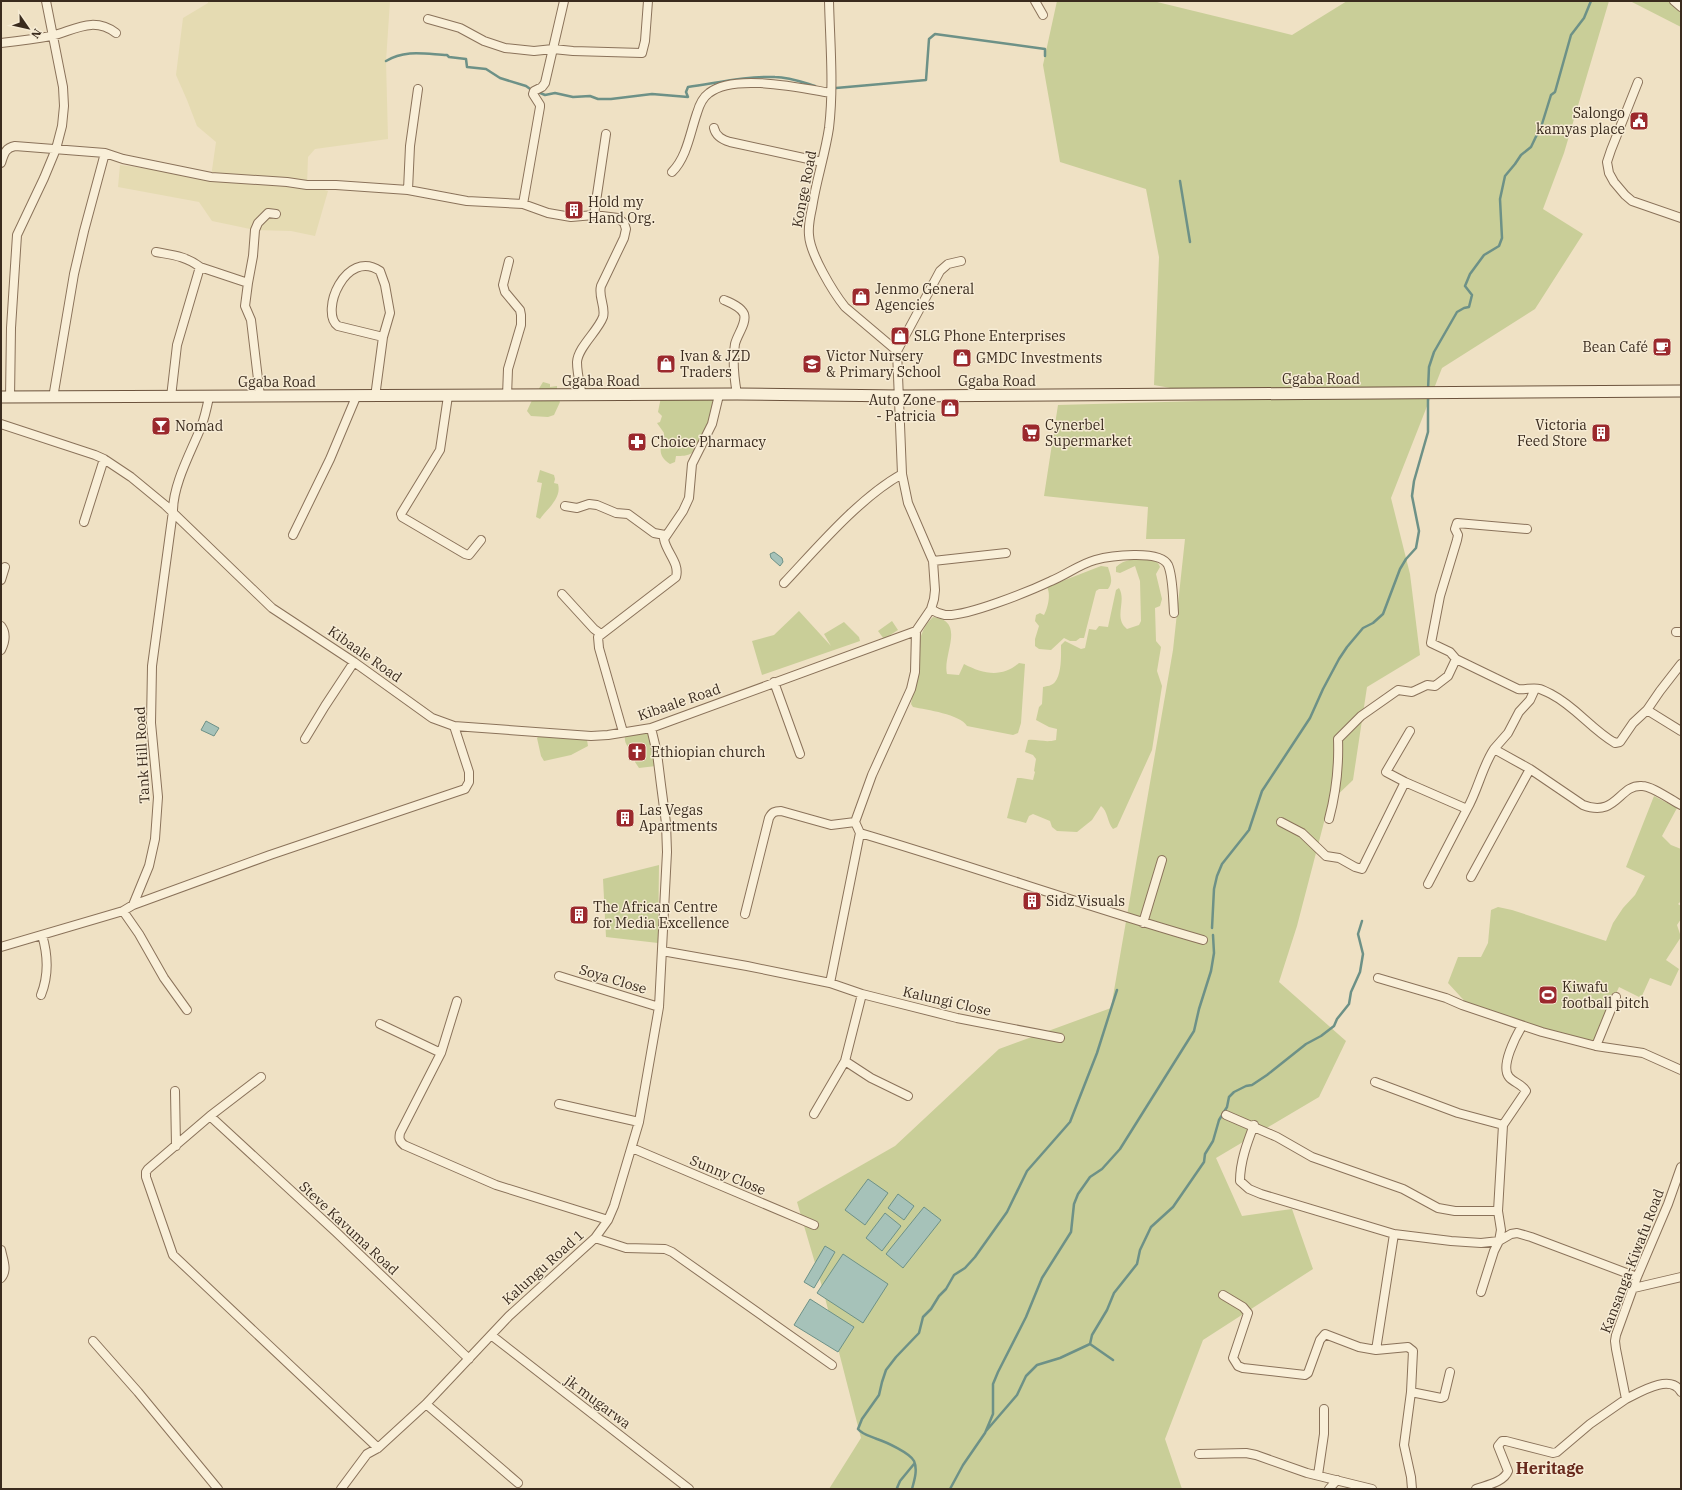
<svg xmlns="http://www.w3.org/2000/svg" width="1682" height="1490" viewBox="0 0 1682 1490" font-family="'IBM Plex Serif',serif">
	<style>
		.farmland { fill: #e5dbb2 }
		.green { fill: #c9ce98 }
		.water { fill: #a6c2b9; stroke: #6d9187 }
		.lines { fill: none; stroke-linecap: round; stroke-linejoin: round }
		.stream { stroke: #6d9187; stroke-width: 2.5 }
		.street-casing { stroke: #8a725a; stroke-width: 10 }
		.secondary-casing { stroke: #6c533d; stroke-width: 13 }
		.street { stroke: #f9efd8; stroke-width: 8 }
		.secondary { stroke: #f9efd8; stroke-width: 11 }
		.labels { text-anchor: middle; stroke-width: 3; stroke-linejoin: round; paint-order: stroke }
		.poi-label { font-size: 14px; fill: #3a2b1e; stroke: #f6ebd4; text-anchor: start }
		.street-label { font-size: 14px; fill: #3a2b1e; stroke: #f6ebd4 }
		.quarter-label { font-size: 16px; font-weight: bold; fill: #682a1d; stroke: #f6ebd4 }
	</style>
	<rect width="100%" height="100%" fill="#efe1c4"/>
	<!-- farmland -->
	<path class="farmland" d="M208,1H390L386,61L388,139L315,149L308,157L307,185L328,191L315,236L291,231L255,230L212,221L199,202L118,187L120,165L211,177L216,142L197,126L187,100L176,75L183,18L208,3Z"/>
	<!-- green -->
	<path class="green" d="M1057,1H1153L1292,35L1347,1H1609L1564,153L1543,209L1583,234L1535,309L1442,368L1391,498L1410,574L1420,655L1367,687L1353,780L1329,803L1297,926L1279,982L1346,1041L1319,1097L1216,1158L1242,1216L1292,1209L1313,1269L1203,1340L1165,1439L1182,1489H829L861,1438L823,1290L797,1202L895,1146L999,1049L1111,1008L1173,650L1185,539H1146L1148,507L1044,496L1058,405L1236,400L1154,385L1159,257L1146,189L1060,162L1043,65Z
		M1630,1H1681V27L1677,25Z
		M543,382L550,384V387L557,386V393L535,395Z
		M661,397H713C715,410 702,445 692,453C687,456 682,456 676,456L675,462L670,464C655,454 662,446 664,433L657,423L660,422L662,416L658,412Z
		M533,398L559,400L560,402L554,415L548,417L531,416L527,411Z
		M540,470L554,475L555,479L554,483L558,484C562,498 547,509 540,519L536,517L542,483L537,482Z
		M1145,558C1152,560 1158,560 1160,567L1156,574L1162,599L1160,606L1155,608L1156,641L1161,647L1157,671L1162,686L1152,750L1117,827L1113,829C1107,822 1108,811 1101,806L1092,820L1077,832L1057,831L1052,827L1050,821L1033,814L1029,816L1026,823L1007,818L1017,778H1021L1033,780L1035,772L1034,771L1036,759L1033,755L1025,752L1028,740C1038,739 1045,743 1056,740L1057,729L1049,727L1036,720L1039,707L1042,704L1043,687C1047,686 1052,686 1055,682C1062,673 1061,655 1061,645L1065,641L1081,649L1085,648L1089,629L1096,630L1099,626L1108,627L1116,590L1119,588C1127,601 1113,618 1127,629L1139,625L1141,621L1140,581L1135,566L1120,573L1116,572V567C1125,559 1134,559 1145,558Z
		M1101,566L1108,567C1110,575 1114,581 1108,589H1099L1096,591L1084,638H1080L1076,641H1070L1064,638L1051,650L1039,649L1035,646V639L1039,626L1035,621L1036,615L1040,613L1044,615C1048,608 1051,594 1047,587Z
		M799,611L831,646L824,634L844,622L859,637L860,641L762,675L752,641L774,635Z
		M933,617C967,621 942,655 947,674L959,675L964,664C983,674 1002,678 1019,663L1025,664L1021,723L1018,733L1013,735L967,726C960,714 927,710 913,707L911,704C912,697 914,690 915,682C918,660 915,633 933,617Z
		M892,621L898,630L884,639L878,631Z
		M648,731L656,766L639,768L635,762V751C627,748 624,743 625,735Z
		M541,734L587,740L588,746L571,755L544,761L541,756L537,738Z
		M1654,796L1677,808L1662,836L1671,845L1681,849V901L1678,904L1681,906V919L1677,925L1681,937L1666,960L1679,969L1671,986L1650,978L1641,998L1619,987L1594,1042L1471,1008L1448,983L1458,957H1481L1488,943L1491,910L1498,907L1512,910L1606,941L1613,923L1623,908L1635,895L1645,876L1626,867Z
		M659,865L658,943L606,937L603,879Z"/>
	<!-- water -->
	<path class="water" d="M774,552L782,558L783,562L780,566L771,558L770,554Z
		M206,721L219,728L214,736L201,730Z
		M868,1179L888,1193L865,1225L845,1210Z
		M898,1194L914,1206L904,1220L888,1208Z
		M924,1207L941,1220L903,1268L886,1254Z
		M885,1213L901,1226L882,1251L866,1238Z
		M825,1246L835,1252L814,1288L804,1282Z
		M843,1254L888,1284L863,1323L817,1293Z
		M810,1299L854,1327L838,1352L794,1325Z"/>
	<g class="lines">
		<!-- stream -->
		<path class="stream" d="M386,61C405,49 426,54 447,55L449,57L466,59L467,67L486,69L500,78L526,86L533,91
			M836,88L926,80L929,39L935,34L1045,49V56
			M538,92L545,95L555,93L573,97L590,96L598,99H611L652,94L688,97L686,92L688,87C717,83 746,76 775,77C789,77 802,82 815,86
			M1180,181L1190,242
			M1428,390L1429,367L1434,352L1457,312L1464,308L1469,307L1472,295L1465,286L1470,274L1484,255L1499,246L1502,238L1500,199L1505,176L1515,164L1521,155L1531,147L1542,124L1551,95L1555,92L1571,35L1584,18L1591,1
			M1212,928L1214,889L1217,876L1222,864L1249,830L1262,791L1310,718L1323,689L1339,659L1347,647L1363,628L1373,623L1383,614L1400,569L1406,559L1416,548L1419,531L1412,496L1414,481L1428,432V395
			M1090,1344L1092,1335L1107,1310L1114,1293L1137,1264L1140,1250L1151,1227L1173,1207L1204,1162L1205,1154L1213,1141L1219,1120L1227,1107L1229,1097L1234,1092L1246,1086L1252,1085L1267,1075L1306,1044L1321,1036L1334,1026L1337,1019L1349,1004L1351,992L1360,972L1363,954L1358,934L1362,921
			M1090,1344L1113,1360
			M986,1431L1017,1395L1026,1376L1037,1365L1060,1358L1090,1344
			M898,1489L897,1488L900,1481L914,1464
			M912,1489C914,1481 918,1470 914,1461C910,1453 886,1442 877,1439C870,1436 863,1435 858,1429L862,1419L879,1395L882,1382L886,1370L896,1357L919,1333L923,1317L931,1309L939,1296L946,1289L954,1275L965,1268L975,1257L1007,1212L1027,1171L1070,1122L1097,1053L1117,990
			M950,1489L963,1465L985,1433L993,1414V1384L998,1372L1026,1317L1042,1278L1071,1232L1074,1204L1078,1194L1090,1177L1102,1169L1120,1149L1194,1031L1199,1009L1211,971L1214,953L1213,935"/>
		<!-- street casing -->
		<g class="street-casing">
			<path id="street" d="M1035,1L1043,15
				M1674,1L1681,7
				M428,19L460,28L484,41L505,48L534,51L553,49L573,51L642,53L645,41L648,1
				M1,43C18,41 34,39 51,36C75,30 93,16 116,33
				M1638,82L1611,150L1607,162L1609,173L1614,182L1625,195L1632,201L1681,218
				M714,128C716,137 723,140 730,142L822,162
				M1,163C4,154 5,148 15,146L105,153L123,159L211,177L287,182L307,185H336L408,190L467,201L523,204L548,213L571,217L594,215L618,218L624,223L626,229L624,238L601,286C598,297 606,307 603,317C598,331 578,347 577,362C577,373 580,385 582,396
				M672,172C687,157 690,133 697,113C699,106 702,98 709,93C734,73 801,88 831,93
				M408,190L410,146L418,89
				M523,204L540,107V105L533,94L534,91L542,87L545,83L564,1
				M594,215L606,134
				M156,252C172,255 186,256 200,267L248,283
				M724,300C731,303 741,307 744,314C747,323 737,335 735,344C732,361 734,377 737,394
				M897,351L940,271L948,264L961,261
				M260,396L251,320L245,306L248,283L253,256L255,230L258,223L268,213L276,214
				M448,396L440,450L401,514L402,517L465,554L469,555L481,540
				M507,396L508,369L521,325V315L520,310L505,292L503,285L509,261
				M171,397L177,345L200,267
				M375,397L383,337L390,313L385,285L380,271C346,248 319,312 338,326L383,337
				M10,398L11,328L17,235L44,178L56,149L62,126L64,106L63,87L46,1
				M53,398L74,274L84,231L105,153
				M1,424L95,455L104,459L131,477L165,505L272,608L354,662L432,718L454,726L591,736L608,735L651,728L916,631L931,609L934,599L935,590L933,561L908,503L902,474L897,351L845,307C833,292 810,254 809,235C808,226 810,217 812,208C816,181 825,155 829,128C834,86 830,43 829,1
				M565,506L577,508L589,504L597,505L616,513L628,514L654,533L665,535
				M84,522L104,459
				M1527,529L1457,523L1455,529L1458,535L1457,540L1440,596L1431,643L1450,652L1456,659L1518,689C1525,690 1533,687 1540,689C1543,690 1547,692 1551,694C1576,707 1591,729 1615,743L1620,742L1633,723L1647,710L1660,691L1681,664
				M293,535L330,459L356,397
				M933,561L1006,553
				M1,580L5,567
				M784,583C817,548 859,498 902,474
				M562,594L594,629L601,634
				M931,609C935,612 940,614 945,615C966,617 1030,591 1051,581C1066,575 1080,564 1095,560C1109,556 1160,549 1168,565C1173,576 1173,599 1174,613
				M1,626C7,634 5,642 1,650
				M1676,632H1681
				M774,682L800,754
				M1647,710L1681,731
				M1410,731L1386,772L1405,782L1467,809C1478,790 1482,767 1494,749L1530,769L1583,805C1617,818 1619,784 1642,786C1652,786 1671,800 1681,805
				M623,732L599,648L598,637L676,577C680,563 666,552 664,539L683,511L689,498L692,464L712,424L719,395
				M305,739L325,706L354,662
				M1494,749L1508,733L1519,712L1530,700L1535,689
				M1329,819C1336,793 1339,766 1338,739L1361,716L1398,690L1412,692L1427,685L1435,686L1448,676L1456,659
				M1281,822L1302,833L1326,856L1339,858L1355,867L1362,869L1405,782
				M860,833C975,867 1088,907 1203,940
				M1471,877L1530,769
				M1428,884L1467,809
				M133,905L149,866L155,839L158,797L151,723L152,666L173,511C173,484 191,452 201,427C205,417 207,407 209,397
				M123,911L139,934L164,978L187,1010
				M745,914L769,818C772,812 775,811 781,811L831,825L855,822
				M1143,923L1162,860
				M1,947L123,911L133,905L270,855L465,789L469,782V772L454,726
				M662,951L747,966L830,983L862,994L957,1018L1060,1038
				M559,976L659,1007
				M1378,978L1446,998L1462,1005L1542,1032L1596,1046L1643,1053L1681,1070
				M830,983L860,833L855,822L872,775L911,689L915,672L916,631
				M41,995C49,975 48,955 42,935
				M457,1001L441,1053L400,1133C399,1138 399,1141 404,1145L496,1185L608,1220
				M380,1024L441,1053
				M1596,1046L1616,997
				M845,1061L871,1078L908,1096
				M261,1077L210,1116L148,1169L146,1172V1177L173,1255L378,1448
				M1375,1082L1458,1113L1503,1125
				M175,1091L176,1146
				M559,1104L639,1122
				M814,1114L845,1061L862,994
				M1226,1115L1277,1137L1312,1157L1403,1189L1438,1208L1455,1211H1498
				M210,1116L336,1232L469,1359
				M1254,1125C1247,1143 1240,1162 1240,1181L1249,1189L1261,1194L1394,1234L1451,1241L1481,1243L1499,1241L1501,1230L1498,1211L1503,1125L1526,1091C1522,1084 1514,1083 1509,1077C1500,1066 1516,1036 1522,1026
				M632,1148L814,1225
				M1681,1167L1668,1204L1637,1277L1616,1335L1615,1341L1616,1349L1626,1399C1640,1392 1671,1373 1681,1392
				M595,1238L626,1248L665,1249L672,1252L832,1365
				M1,1250C3,1260 8,1270 1,1278
				M1634,1288L1681,1277
				M1481,1292L1494,1251L1499,1241L1511,1234L1517,1233L1531,1237L1637,1277
				M1223,1295L1243,1307L1248,1313L1233,1358L1238,1366L1243,1368L1305,1375L1308,1373L1320,1340L1325,1334L1359,1347L1376,1350L1408,1347L1413,1351L1411,1392L1404,1445L1411,1477L1412,1489
				M491,1335L689,1489
				M93,1341L138,1392L218,1489
				M1376,1350L1394,1234
				M1411,1392L1441,1398L1444,1397L1450,1372
				M426,1404L518,1483
				M1199,1454L1246,1453L1256,1455L1307,1473L1372,1489
				M1318,1475L1324,1434V1409
				M341,1489L367,1454L378,1448L426,1404L509,1316L595,1238L608,1220L614,1206L639,1122L659,1007L667,852L666,823L661,785L657,753L651,728
				M1329,1489L1337,1480
				M1476,1489C1487,1485 1504,1482 1508,1471L1498,1446L1502,1441H1506L1553,1453L1557,1452L1590,1424L1626,1399"/>
		</g>
		<!-- secondary casing -->
		<g class="secondary-casing">
			<path id="secondary" d="M1,397L737,394L900,396L1681,391"/>
		</g>
		<!-- street -->
		<use href="#street" class="street"/>
		<!-- secondary -->
		<use href="#secondary" class="secondary"/>
	</g>
	<!-- icons -->
	<defs>
		<g id="civic-square" transform="scale(1)"><rect x="-9" y="-9" width="18" height="18" rx="4" fill="#9b292d" stroke="#f6ebd4"/><path d="M-.6-6.5H3V-4.5H.6V-3L4-1V1h2V6H-6V1h2V-1L-.6-3ZM-1.2 2.5V6h2.4V2.5Z" fill="#fff"/></g>
		<g id="building-square" transform="scale(1)"><rect x="-9" y="-9" width="18" height="18" rx="4" fill="#9b292d" stroke="#f6ebd4"/><path d="M-4-6H4V6H1V3H-1V6H-4ZM-2.5-4.3h1.7v1.8h-1.7ZM.8-4.3h1.7v1.8H.8ZM-2.5-1h1.7V.8h-1.7ZM.8-1h1.7V.8H.8Z" fill="#fff"/></g>
		<g id="shop-square" transform="scale(1)"><rect x="-9" y="-9" width="18" height="18" rx="4" fill="#9b292d" stroke="#f6ebd4"/><path d="M-5-2.5h2.3a2.7 3.5 0 0 1 5.4 0H5L5.5 6h-11ZM-1.5-2.5h3a1.5 2.3 0 0 0-3 0Z" fill="#fff"/></g>
		<g id="cafe-square" transform="scale(1)"><rect x="-9" y="-9" width="18" height="18" rx="4" fill="#9b292d" stroke="#f6ebd4"/><path d="M-5.5-4.5H6V0H3Q3 3.5 0 3.5H-2.5Q-5.5 3.5-5.5 0ZM3-3.2v2h1.7v-2ZM-6 4.5H4V6H-6Z" fill="#fff"/></g>
		<g id="school-square" transform="scale(1)"><rect x="-9" y="-9" width="18" height="18" rx="4" fill="#9b292d" stroke="#f6ebd4"/><path d="M0-5L7-2L0 1L-7-2ZM-4 1L0 2.5L4 1V4Q0 6-4 4Z" fill="#fff"/></g>
		<g id="bar-square" transform="scale(1)"><rect x="-9" y="-9" width="18" height="18" rx="4" fill="#9b292d" stroke="#f6ebd4"/><path d="M-6-5H6L.8 .8V4.5H3.5V6h-7V4.5H-.8V.8Z" fill="#fff"/></g>
		<g id="supermarket-square" transform="scale(1)"><rect x="-9" y="-9" width="18" height="18" rx="4" fill="#9b292d" stroke="#f6ebd4"/><path d="M-6-5.5h2.5l.6 2H6L4.5 2H-2.5L-4.4-4H-6ZM-1.5 3.2a1.3 1.3 0 1 0 .1 0ZM3 3.2a1.3 1.3 0 1 0 .1 0Z" fill="#fff"/></g>
		<g id="pharmacy-square" transform="scale(1)"><rect x="-9" y="-9" width="18" height="18" rx="4" fill="#9b292d" stroke="#f6ebd4"/><path d="M-2-6h4v4h4v4h-4v4h-4v-4h-4v-4h4Z" fill="#fff"/></g>
		<g id="church-square" transform="scale(1)"><rect x="-9" y="-9" width="18" height="18" rx="4" fill="#9b292d" stroke="#f6ebd4"/><path d="M-1.2-6h2.4v3.5h3.3v2.4h-3.3V6h-2.4V-.1h-3.3v-2.4h3.3Z" fill="#fff"/></g>
		<g id="stadium-square" transform="scale(1)"><rect x="-9" y="-9" width="18" height="18" rx="4" fill="#9b292d" stroke="#f6ebd4"/><path d="M0-5a6.5 5 0 1 0 0 10a6.5 5 0 1 0 0-10ZM-3.5-1.8h7v3.6h-7Z" fill="#fff"/></g>
	</defs>
	<g fill-rule="evenodd">
		<use href="#civic-square" x="1639" y="121"/>
		<use href="#building-square" x="574" y="210"/>
		<use href="#shop-square" x="861" y="297"/>
		<use href="#shop-square" x="900" y="336"/>
		<use href="#cafe-square" x="1662" y="347"/>
		<use href="#shop-square" x="962" y="358"/>
		<use href="#shop-square" x="666" y="364"/>
		<use href="#school-square" x="812" y="364"/>
		<use href="#shop-square" x="950" y="408"/>
		<use href="#bar-square" x="161" y="426"/>
		<use href="#supermarket-square" x="1031" y="433"/>
		<use href="#building-square" x="1601" y="433"/>
		<use href="#pharmacy-square" x="637" y="442"/>
		<use href="#church-square" x="637" y="752"/>
		<use href="#building-square" x="625" y="818"/>
		<use href="#building-square" x="1032" y="901"/>
		<use href="#building-square" x="579" y="915"/>
		<use href="#stadium-square" x="1548" y="995"/>
	</g>
	<g class="labels">
		<!-- poi labels -->
		<g class="poi-label">
			<text x="1625" y="118" text-anchor="end">Salongo<tspan x="1625" dy="16">kamyas place</tspan></text>
			<text x="588" y="207">Hold my<tspan x="588" dy="16">Hand Org.</tspan></text>
			<text x="875" y="294">Jenmo General<tspan x="875" dy="16">Agencies</tspan></text>
			<text x="914" y="341">SLG Phone Enterprises</text>
			<text x="1648" y="352" text-anchor="end">Bean Café</text>
			<text x="680" y="361">Ivan &amp; JZD<tspan x="680" dy="16">Traders</tspan></text>
			<text x="826" y="361">Victor Nursery<tspan x="826" dy="16">&amp; Primary School</tspan></text>
			<text x="976" y="363">GMDC Investments</text>
			<text x="936" y="405" text-anchor="end">Auto Zone<tspan x="936" dy="16">- Patricia</tspan></text>
			<text x="1045" y="430">Cynerbel<tspan x="1045" dy="16">Supermarket</tspan></text>
			<text x="1587" y="430" text-anchor="end">Victoria<tspan x="1587" dy="16">Feed Store</tspan></text>
			<text x="175" y="431">Nomad</text>
			<text x="651" y="447">Choice Pharmacy</text>
			<text x="651" y="757">Ethiopian church</text>
			<text x="639" y="815">Las Vegas<tspan x="639" dy="16">Apartments</tspan></text>
			<text x="1046" y="906">Sidz Visuals</text>
			<text x="593" y="912">The African Centre<tspan x="593" dy="16">for Media Excellence</tspan></text>
			<text x="1562" y="992">Kiwafu<tspan x="1562" dy="16">football pitch</tspan></text>
		</g>
		<!-- street labels -->
		<g class="street-label">
			<text transform="translate(804 189) rotate(-79)" y="5">Konge Road</text>
			<text x="1321" y="384">Ggaba Road</text>
			<text x="601" y="386">Ggaba Road</text>
			<text x="997" y="386">Ggaba Road</text>
			<text x="277" y="387">Ggaba Road</text>
			<text transform="translate(365 654) rotate(35)" y="5">Kibaale Road</text>
			<text transform="translate(679 702) rotate(-19)" y="5">Kibaale Road</text>
			<text transform="translate(142 755) rotate(-93)" y="5">Tank Hill Road</text>
			<text transform="translate(613 979) rotate(17)" y="5">Soya Close</text>
			<text transform="translate(947 1001) rotate(13)" y="5">Kalungi Close</text>
			<text transform="translate(728 1175) rotate(23)" y="5">Sunny Close</text>
			<text transform="translate(349 1228) rotate(43)" y="5">Steve Kavuma Road</text>
			<text transform="translate(1632 1261) rotate(-69)" y="5">Kansanga-Kiwafu Road</text>
			<text transform="translate(543 1267) rotate(-42)" y="5">Kalungu Road 1</text>
			<text transform="translate(598 1402) rotate(37)" y="5">jk mugarwa</text>
		</g>
		<!-- quarter labels -->
		<g class="quarter-label">
			<text x="1550" y="1474">Heritage</text>
		</g>
	</g>
	<!-- border -->
	<rect width="1682" height="1490" fill="none" stroke="#3a2b1e" stroke-width="4"/>
	<!-- north arrow -->
	<g transform="translate(28 28) rotate(124)" stroke="#f6ebd4" stroke-width="3" paint-order="stroke">
	<path d="M0-3L7 15L0 10L-7 15Z" fill="#3a2b1e"/>
	<text y="-6" font-size="11" font-weight="bold" text-anchor="middle" fill="#3a2b1e">N</text>
	</g>
</svg>
